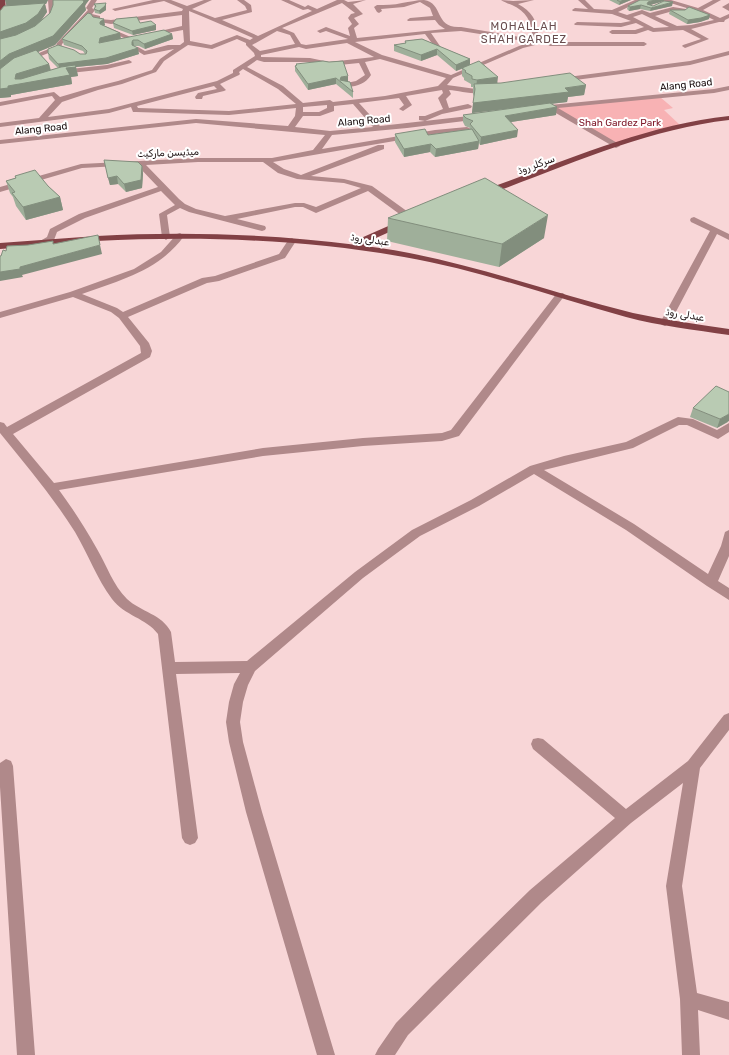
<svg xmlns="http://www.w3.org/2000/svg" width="729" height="1055" viewBox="0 0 729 1055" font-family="Rubik,'Noto Naskh Arabic',sans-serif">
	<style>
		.green { fill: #f8b2b4 }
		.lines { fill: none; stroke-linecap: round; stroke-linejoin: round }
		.minor { fill: #b0898a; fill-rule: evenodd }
		.major { fill: #824145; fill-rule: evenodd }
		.wall { fill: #9faf9a }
		.shaded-wall { fill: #828e7d }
		.building { fill: #b9cbb3; stroke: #828e7d }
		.labels { text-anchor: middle; stroke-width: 4; stroke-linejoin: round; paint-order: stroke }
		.far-street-label { font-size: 10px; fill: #1a0e0f; stroke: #fff }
		.far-park-label { font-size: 10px; fill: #801a2b; stroke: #fff }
		.far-neighbourhood-label { font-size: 11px; letter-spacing: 1px; fill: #684c4d; stroke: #fff }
	</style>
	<rect width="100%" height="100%" fill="#f8d6d7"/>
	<!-- green -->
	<path class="green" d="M660,97L673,108L664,110L681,126L616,146L552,108Z"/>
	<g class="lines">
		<!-- minor -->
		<path class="minor" d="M48,0H54L55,14L49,23L47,24L44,22L49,14Z
			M91,0H97L92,8L95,10L92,14L100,16V19L111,20L182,11L183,9L164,1L115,11L112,9L153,0H171L187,6L204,0H212L192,9L215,18L247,10L245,6L237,0H244L251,5L252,12L222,20L258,36L312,11L308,9L303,10L281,0H289L305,7L308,5L317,9L337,0H344L348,2L366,0L353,4L363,14L354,18L359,24L354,28L357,38L445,29L439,25L435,20L408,21L407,20L410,18L433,16L430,8L420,2L404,7L381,9L382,11L379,13L377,12L374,7L377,5C385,5 394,5 402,3C410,2 416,0 424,0C444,3 434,29 461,27L532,39C533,23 527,12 512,5C509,4 504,2 501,0L513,1L534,0L518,4C532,11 539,23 538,39H547L552,42H644L647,44L644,46H550L545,43H537L535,45L523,48L453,78L447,85L476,89L489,88L493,90C482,97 461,91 449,90L451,94L446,99L449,108L468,104L472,106L471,108L442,114L425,121L419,120V116H425L443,109L438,98L443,93L442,90L406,96L412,105L403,111L399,109L404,105L399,98L359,103L380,126L478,115H481V119L407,128L332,135L322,149L435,130L467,127L471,129L470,131L435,134L273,162L284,169L301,175L378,145H384V149L311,176L344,179L372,186L415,217L416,219L415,221H409L368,191L316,213L303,207H295L237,219L265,226L266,228L265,230L262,231L189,212L180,208L167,215L170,237L166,240L162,237L159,214L175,205L161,191L85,218L57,232L54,240L39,247L35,244L47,237L50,229L79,214L158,187L137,165L82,168L0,192V187L81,164L198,158H272L313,150L325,135L196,123L0,144V140L196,119L288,126L295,116L296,108L229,115L136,112H133L131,107L109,113L0,127V123L39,118L55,100L52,96L0,106V102L54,92L60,97L94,87L118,81L152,70L160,59L174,49L144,55L134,49V47H138L145,51L168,45H180L184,42L183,30L150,36L147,34L182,26V15L111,24L94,21V18L89,17L62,44L61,48L16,66L0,79V73L12,64L56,46L57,43L88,10L86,8ZM342,3L355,13L351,14L348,18L352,24L348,28L350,36L326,27L317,31L320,33L326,31L348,39L306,45L301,44L294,33L282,28ZM189,11C210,20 231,28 253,38L250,40L237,35L211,45L190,41ZM277,31L290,35L295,44L260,51L252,45ZM461,31L531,42L519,46L451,75L382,55L355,42L425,34L437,50L439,51L442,49L431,33ZM237,39L246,43V45L254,53L255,56L233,70V73L217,81L109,109L48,117L62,102L98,90L122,84L156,72L164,61L188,45L212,49ZM347,43L374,57L329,62L310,58L261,57V55L299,47L306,49ZM380,59L446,78L438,86L385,96L333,102L330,100L303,103L283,86L247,67L257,60L264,62H310L329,66L359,63L365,75L356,81L342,84V86C353,88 365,85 371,75L365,62ZM243,69L278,89L296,104L229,111L138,108L137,106L214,86L217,89L198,93L195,97L196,99H202L203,96L224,91L226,90L220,84L239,75L240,74L239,72ZM353,104L373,127L330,131L295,127L303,116H320L334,111V106ZM327,105V108L319,112H303V107ZM198,162H263L278,173L297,179L344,183L361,188L316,207L304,203H295L225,216L196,209L185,204L179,199L146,165Z
			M578,0H585L594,9L612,10L635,0H643L618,12L627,15L642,10L650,13L673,7L686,9L687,10L684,12L673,11L655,16L677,26L691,25L714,20L696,11L661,0H671L698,8L713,0H721L703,10L720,18L729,14V18L725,20L724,22H719L691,29L709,39L685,48L682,46L683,45L701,39L683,30L653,32L648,30L636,34H612L609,32L612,30H635L644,27L636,23L621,27L575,25L574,24L577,22L621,23L631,21L612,14L573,11L572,10L575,8L588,9ZM642,14L669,27L654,28L633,17Z
			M729,3V11L722,7Z
			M105,26L133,38L134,39L129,40L103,29V27Z
			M729,51V55L690,65L560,82L557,80L560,78L690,61Z
			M129,60L132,62L131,63L107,69L61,74L58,72L61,70L107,65Z
			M729,86V90L714,93L558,108L619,144L620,146L616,148L549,109L540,110L536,108L540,106L714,89Z
			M694,217L729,234V240L717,234L670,323L665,326L662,325L660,323L710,231L691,222L690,220L691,218Z
			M180,233L184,236C159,271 120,280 82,294L117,308L123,312L202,278L215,276L279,254L289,239L292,238L296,241L285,258L219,281L207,283L128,317L149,343L152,351L150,357L13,434L54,483L263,448L363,438L442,433L451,430L557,293H563L565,295L459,436L442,441L363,446L263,456L59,490C73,509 86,529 97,549C107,566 113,585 127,599C141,612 162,614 171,632L175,662L247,661L355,572L412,530L471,500L530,466L564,456L626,442L678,417L693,419L717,430L729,423V432L718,439L687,425H679L633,448L544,470L634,524L708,574L721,546L725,532L729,530V556L718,581L729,588V600L707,586L626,530L534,474L479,506L420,536L363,578L255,671L248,685L243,702L240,722L243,742L262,812L335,1055H317L246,812L229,742L226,722L229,702L234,684L240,673L176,674L198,838L195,843L190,845L185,843L182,838L158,634C146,618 125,616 112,599C97,579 88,554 75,532C53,497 26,465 0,433V422L4,423L7,427L141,353L140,346L119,318L111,312L73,297L0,318V312L70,292L134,269L161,252L177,234Z
			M729,713V730L700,768L682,886L697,993L729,1002V1020L698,1010L700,1055H682L680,999L666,886L683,783L631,823L542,902L408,1035L395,1055H375L378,1049L396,1023L432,986L530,890L615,818L533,749L531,744L533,739L538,738L543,739L626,809L688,761L724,715Z
			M6,759L11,761L13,766L35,1055H17L0,787V763Z"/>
		<!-- major -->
		<path class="major" d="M0,0H5C6,7 7,16 0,20Z
			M729,116V120C647,129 564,167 487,195H484L480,193L481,191C561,163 644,125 729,116Z
			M402,220L405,221L406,223L405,225L367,242L365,246C457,257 543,291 633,313C665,320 697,324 729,329V335C695,330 660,326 626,317C552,297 480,270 404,257C303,239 199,236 96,241C64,243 32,247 0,249V243C32,241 64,238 97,236C183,231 271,234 357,245L361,238Z"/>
	</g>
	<!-- wall -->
	<path class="wall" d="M5,0H48L46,4H45L47,12L41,21L50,13L53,5V0H89L86,4L85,6L86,10L55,45L38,52L49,64L51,70L58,68L49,59L48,53L85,54L83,51L64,45L62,39L93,17L105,25L104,26L121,39L172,34L173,39L145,49L139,46H134L139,54L107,64L76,67L78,76L71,77L72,84L11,95V97L0,98V11L7,6Z
		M609,0H631L619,5Z
		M664,1L650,5L653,6H672L650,11L640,9L629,11L627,9L628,6Z
		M94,4L106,7V10L100,14L95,13L94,9L95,8Z
		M670,10L709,19L700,22L687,24L669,14Z
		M113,23H140L156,30L133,35L114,28Z
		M422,39L470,59V65L498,83L586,85L584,95L568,97L567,102L550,104L556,115L511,122L517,137L480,145L479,143L478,149L435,157L430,152L404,157L395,142V134L428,135L470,129V128L465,126L463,122V115L523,107L472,113L474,97L473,94V87H471V84L464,80V78L462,76V69L456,71L437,55L421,61L394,51V45L405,43V41Z
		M296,64L348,81L346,82L353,92V98L336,84L308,90L295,71V66H296Z
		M104,160L142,166L143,174L142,188L126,192L118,184L110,185Z
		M15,176L48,186L60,197L63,210L26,220L16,206L13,197L10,193L6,181L15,178Z
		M388,218L544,238L499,267L387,241Z
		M693,408L728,422L717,428L690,417Z"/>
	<!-- shaded-wall -->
	<path class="shaded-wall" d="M5,0H48L46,4H45L47,12L40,22L29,31L0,42V32L7,8Z
		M83,0H89L86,4L85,6L86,10L55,45L11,63L0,72V61Z
		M623,0H631L619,5L620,2Z
		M655,0H664V1L647,6V8L648,2Z
		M673,2L672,6L650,11L651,8Z
		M106,3V10L100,14L99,11Z
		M641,5L640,9L629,11L630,7Z
		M710,15L709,19L700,22L687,24L688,20Z
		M104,19L105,25L101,27L100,22Z
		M156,25V30L133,35L132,31Z
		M120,33L121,39L99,43L100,38Z
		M172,34L173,39L145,49L144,44Z
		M133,40L134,46L132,47V42Z
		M138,48L139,54L107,64L76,67L78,76L71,77L72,84L11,95V97L0,98V89L8,86L15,79L16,74L49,64L51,73L60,69L58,64Z
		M437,49V55L421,61V55Z
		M470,59V65L456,71V65Z
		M348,76V81L342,83L340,82L341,77Z
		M498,77L497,85L476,87L477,80Z
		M336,78V84L308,90V84Z
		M586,85L584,95L568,97L567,102L472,113L473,103Z
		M557,107L556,115L505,123V116Z
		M518,130L517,137L480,145L481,137Z
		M479,141L478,149L435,157L436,149Z
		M431,144L430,152L404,157V149Z
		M142,166L143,174L142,188L126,192L124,184Z
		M117,176L118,184L110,185L108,178Z
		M60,197L63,210L26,220L23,207Z
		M548,215L544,238L499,267L502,244Z
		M100,245L102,254L22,275L23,277L0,281V272Z
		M729,414V421L717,428L720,419Z"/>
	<!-- building -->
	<path class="building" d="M53,0H83L84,2L53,36L9,54L0,61V39L16,35L35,26L50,13L53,5Z
		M617,0H623L620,2Z
		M640,0H655L648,2L647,4L653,6L664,1L673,2L651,8L641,5L630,7L628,6Z
		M45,3L38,14L26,23L0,32V11L4,6Z
		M106,3L105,6L99,11L94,9L96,6L94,4Z
		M689,7L710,15L701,18L688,20L670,10H685Z
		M88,13L91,14L93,17L104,19L100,22V24L120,33L100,38L99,43L164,30L172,34L144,44L138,40H133L132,42V45L138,48L106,58L58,64L48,53V49L58,45L74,50L80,54H86L87,51L82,46L62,39Z
		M137,17L140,23L151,21L156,25L132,31L113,23L116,19Z
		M422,39L470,59L456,65L437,49L421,55L394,45L406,43L405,41Z
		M36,50L49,64L16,74L15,79H21L61,67L75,65L76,67L66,68L70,75L8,86V88L0,89V69L14,58Z
		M323,61L329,62L343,61L348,76L341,77L340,80L350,82L353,92L336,78L308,84L295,66L297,65L296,64Z
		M479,61L498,77L477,80L472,79V76L465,72L466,71L462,68Z
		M570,73L586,85L565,88L569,92L473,103L475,89L474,84L501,83Z
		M550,103L557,107L505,116L518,130L481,137L470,124L473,121L466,118L463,115Z
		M425,129L428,135L472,129L479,141L436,149L431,144L404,149L395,134Z
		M104,160L138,162L142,166L141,180L124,184L117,176L108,178Z
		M35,170L48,186L60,197L23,207L12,193L15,192L6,181L16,178L15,176Z
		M485,178L548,215L502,244L388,218Z
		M98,235L100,245L20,267V269L0,272V256H1L3,250L6,251L7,246L28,245L53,241V244Z
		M716,386L729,392V414L720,419L693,408Z"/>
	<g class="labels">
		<!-- far-street labels -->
		<g class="far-street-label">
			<text transform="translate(686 84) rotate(-6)" y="4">Alang Road</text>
			<text transform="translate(364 120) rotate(-5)" y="4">Alang Road</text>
			<text transform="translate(41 128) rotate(-6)" y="4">Alang Road</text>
			<text transform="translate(168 152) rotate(-2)" y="4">میڈیسن مارکیٹ</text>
			<text transform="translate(536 164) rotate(-20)" y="4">سرکلر روڈ</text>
			<text transform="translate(370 239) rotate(8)" y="4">عبدلی روڈ</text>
			<text transform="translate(685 314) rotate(9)" y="4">عبدلی روڈ</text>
		</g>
		<!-- far-park labels -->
		<g class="far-park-label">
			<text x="620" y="126">Shah Gardez Park</text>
		</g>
		<!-- far-neighbourhood labels -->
		<g class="far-neighbourhood-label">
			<text x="524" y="30">MOHALLAH<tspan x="524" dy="13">SHAH GARDEZ</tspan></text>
		</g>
	</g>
</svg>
